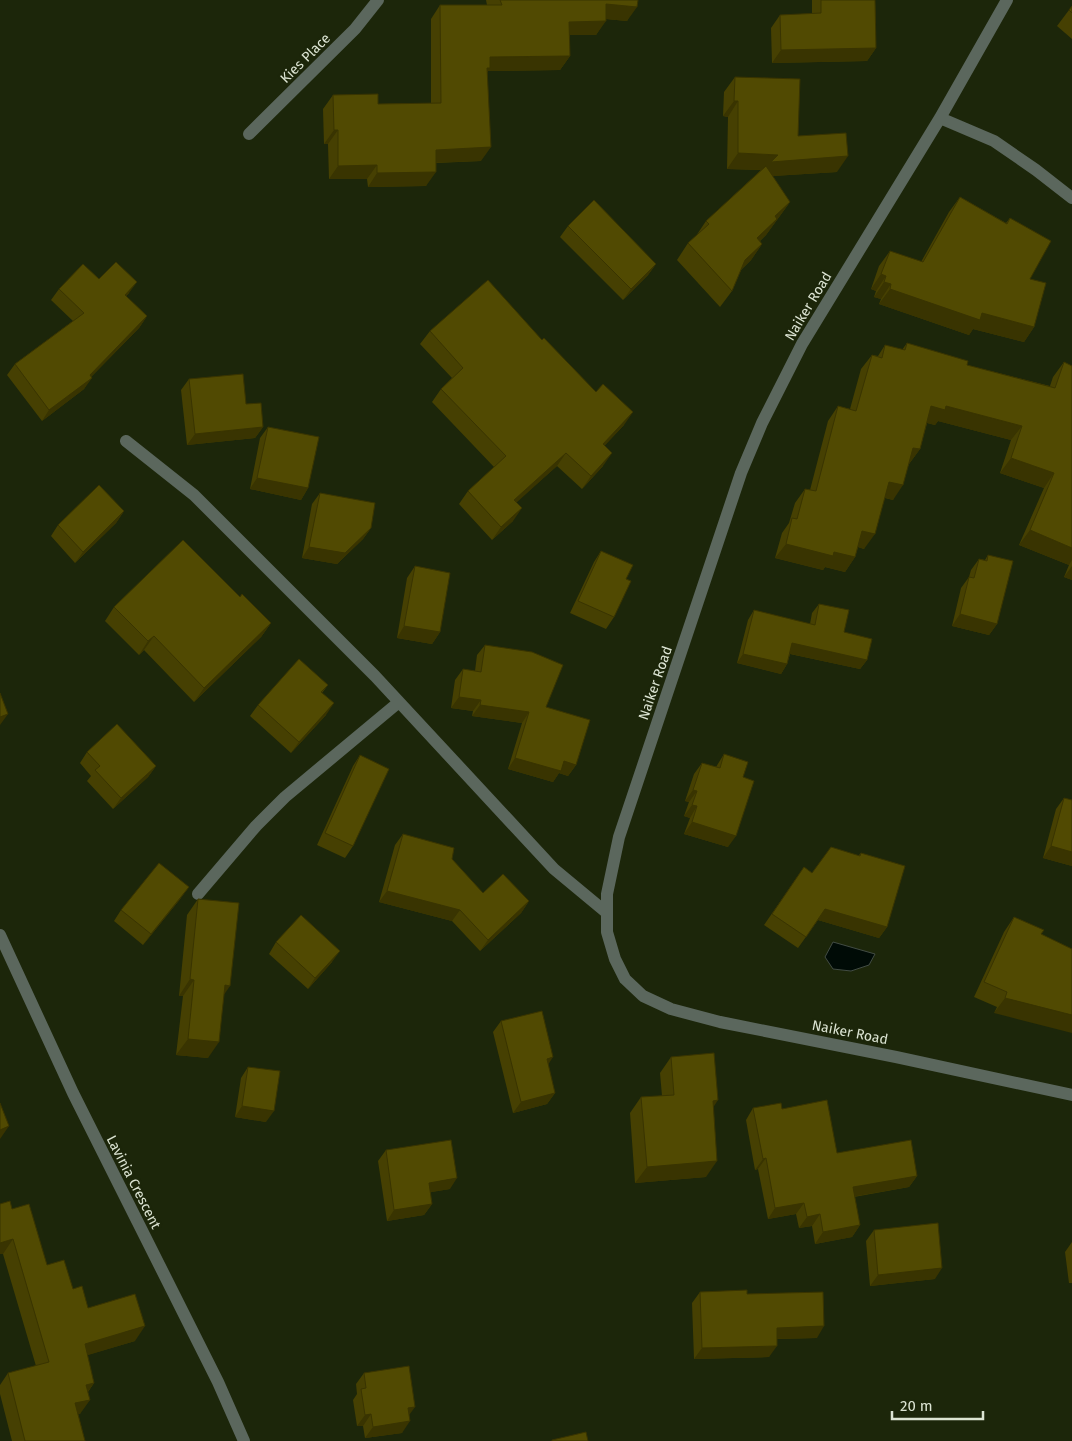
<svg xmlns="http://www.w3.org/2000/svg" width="1072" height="1441" viewBox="0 0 1072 1441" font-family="'Fira Sans',sans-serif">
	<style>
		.water { fill: #000b06; stroke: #424c44 }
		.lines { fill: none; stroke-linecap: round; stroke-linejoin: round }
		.minor { stroke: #5b675d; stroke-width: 12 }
		.wall { fill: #464002 }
		.shaded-wall { fill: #393401 }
		.building { fill: #514a02; stroke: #393401 }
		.labels { text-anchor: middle; stroke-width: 4.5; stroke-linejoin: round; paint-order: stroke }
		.street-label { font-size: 14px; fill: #dce4d3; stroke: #1c260a }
	</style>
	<rect width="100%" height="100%" fill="#1c260a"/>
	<!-- water -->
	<path class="water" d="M833,942L875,954L869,965L851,971L833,969L825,957Z"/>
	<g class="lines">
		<!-- minor -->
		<path class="minor" d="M1007,0L940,118L802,344L762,423L741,473L619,837L607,894V932L615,959L625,979L643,996L671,1009L720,1022L896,1057L1072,1095
			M940,118L994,141L1036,170L1072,198
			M249,134L355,29L378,0
			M126,441L194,495L375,676L554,869L607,913
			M198,894L256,826L285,797L399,702
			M0,935L73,1093L218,1382L244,1441"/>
	</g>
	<!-- wall -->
	<path class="wall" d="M486,0H638L627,21L606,19L596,35H570V56L560,70L488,71L487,72L481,161L436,163L426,186L368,187L367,179H329L328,144H324L323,109L333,95L378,104L431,103V19L440,5H487Z
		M812,0H875L876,48L867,61L772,63L771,28L780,15L812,14Z
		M1072,6V39L1057,26Z
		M735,77L837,172L772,176L790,202L766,235L760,241L762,244L751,260L741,270L732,291L720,307L677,260L688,243L696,236L706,221L761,170L727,169L728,117L723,116L724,92Z
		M960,197L1006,223L1010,218L1030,279L1034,327L1024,342L973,329L969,335L879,304L881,299L874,297L876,291L871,289L879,266L890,251L921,262L949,212Z
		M568,226L656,264L648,275L623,300L560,237Z
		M99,279L129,293L126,296L147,316L139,328L91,377L84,389L42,421L7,375L15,364L73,321L51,300L59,289Z
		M430,331L542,340L624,425L604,446L603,466L582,489L557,466L516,502L513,521L492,540L459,504L468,491L494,467L432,402L441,389L452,378L420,344Z
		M907,343L967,365L1050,386L1053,377L1064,362L1072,366V580L1064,577L1069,565L1019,545L1044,488L1000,473L1011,440L938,421L935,425L927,423L920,449L909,464L893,500L885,498L864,549L858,547L855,557L845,572L825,567L823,570L775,558L782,533L789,523L795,503L805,489L810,490L828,421L838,406L850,409L861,369L872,355L878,356L885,345L902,350Z
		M189,379L263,427L255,438L187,445L181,390Z
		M268,427L308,488L301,500L250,489L260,438Z
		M320,493L371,528L363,539L337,564L302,558L312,504Z
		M124,511L116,523L75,563L51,536L58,525Z
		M601,551L626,579L614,617L606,629L570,613L594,562Z
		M988,555L997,624L989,635L952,626L961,588L969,577L971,570L979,559L985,560Z
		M415,566L440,632L432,644L397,638L407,578Z
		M240,597L271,623L261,637L194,702L144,650L139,655L105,621L114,607Z
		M819,604L867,660L860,669L790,654L787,664L781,674L737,663L748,620L754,610L810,624L812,613Z
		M485,645L546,707L576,765L568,776L559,773L553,782L508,769L522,723L472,716L473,711L451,708L455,680L463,669L475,671L477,655Z
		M328,685L322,693L326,715L291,753L250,716L258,705Z
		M87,752L156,766L148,777L113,809L87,781L91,776L80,763Z
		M724,754L743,777L728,847L684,834L690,818L684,816L689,802L685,801L694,774L702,763L716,767Z
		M360,755L353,846L345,858L317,845L353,766Z
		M1064,798L1072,800V866L1043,858L1056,809Z
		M403,834L483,893L529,901L521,913L480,951L452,921L379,902L395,845Z
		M861,853L887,927L879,938L818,920L798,948L764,925L804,867L812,873L859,855Z
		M181,898L143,945L114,921L121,910Z
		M198,899L224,995L208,1058L176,1055L183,996H179L187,915Z
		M1014,917L1041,934L1072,949L994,1013L997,1007L974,997L1004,932Z
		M276,942L332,962L308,989L269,954Z
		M501,1021L548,1064L555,1093L547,1104L513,1113L493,1032Z
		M671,1057L713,1107L706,1177L635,1183L630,1113L641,1097L662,1096L660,1073Z
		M248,1067L266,1122L235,1117L241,1078Z
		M753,1108L782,1109L837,1153L917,1176L909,1187L854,1197L860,1225L852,1237L815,1244L812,1226L799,1228L796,1214L768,1219L758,1169L755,1170L746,1120Z
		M386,1150L450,1189L430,1192L432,1204L424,1215L387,1221L378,1161Z
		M0,1204L12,1209L47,1265L73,1289L88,1308L135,1341L87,1355L94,1383L88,1392L80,1414H78L85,1441H12L0,1394V1385L8,1373L36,1366L3,1254H0Z
		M874,1230L935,1279L870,1286L866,1241Z
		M1072,1242V1283H1069L1065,1252Z
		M700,1292L747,1294L817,1338L777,1339L769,1357L694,1359L692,1303Z
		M364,1373L409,1415L402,1433L365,1438L363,1426H357L353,1400L357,1394L356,1384Z"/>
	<!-- shaded-wall -->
	<path class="shaded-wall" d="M606,4L637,7L627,21L596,18Z
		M606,21L596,35H560L569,22Z
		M876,48L867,61L772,63L781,50Z
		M570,56L560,70L488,71L480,81L490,57Z
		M734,101H738L728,117L723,116Z
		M334,130H338L328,144H324Z
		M491,147L481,161L426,163L436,150Z
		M738,153L778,155L848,156L837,172L760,177L765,170L727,169Z
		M377,165L367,179H329L338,166Z
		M436,172L426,186L368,187L377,173Z
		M790,202L766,235L745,254L757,238L775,216Z
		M762,244L751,260L733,277L745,260Z
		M656,264L648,275L623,300L631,289Z
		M881,274L886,276L876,291L871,289Z
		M137,282L129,293L117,306L125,295Z
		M884,282L891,284L881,299L874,297Z
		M890,289L982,313L1034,327L1024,342L973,329L969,335L879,304Z
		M147,316L139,328L86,382L92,378L84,389L42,421L49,410L90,375Z
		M931,406H946L1022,426L1011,440L938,421L935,425L920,421Z
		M633,412L624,425L594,457L603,444Z
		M263,427L255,438L187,445L195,434Z
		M913,448L920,449L909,464L903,462Z
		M566,453L557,466L505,513L514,500Z
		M612,453L603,466L582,489L591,476Z
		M1011,458L1054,473L1044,488L1000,473Z
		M257,478L308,488L301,500L250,489Z
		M889,482L903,485L893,500L879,496Z
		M522,508L513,521L492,540L501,527Z
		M124,511L116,523L75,563L83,552Z
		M371,528L363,539L337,564L302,558L309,547Z
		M1030,530L1072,548V560L1069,565L1019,545Z
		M862,531L875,534L864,549L852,545Z
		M786,544L834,552L855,557L845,572L825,567L823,570L775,558Z
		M1072,566V580L1064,577Z
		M960,614L997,624L989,635L952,626Z
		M271,623L261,637L194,702L204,688Z
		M404,626L440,632L432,644L397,638Z
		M154,636L144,650L139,655L148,641Z
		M792,643L867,660L860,669L786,653Z
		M743,654L787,664L781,674L737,663Z
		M459,697L481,700L473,711L451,708Z
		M334,703L326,715L291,753L299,742Z
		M480,705L529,712L522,723L472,716Z
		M8,714L0,725V717Z
		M515,758L564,761L576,765L568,776L559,773L553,782L508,769Z
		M156,766L148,777L113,809L121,798Z
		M693,790L697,791L689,802L685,801Z
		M692,805L697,806L690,818L684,816Z
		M692,822L736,836L728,847L684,834Z
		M1051,846L1072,852V866L1043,858Z
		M189,887L181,898L143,945L151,934Z
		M387,891L460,910L452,921L379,902Z
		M529,901L521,913L480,951L488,940Z
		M825,909L887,927L879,938L818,920Z
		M340,951L332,962L308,989L315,978Z
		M190,979L194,980L183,996H179Z
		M225,985L230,986L219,1002Z
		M1005,998L1072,1015V1033L994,1013Z
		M188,1039L219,1042L208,1058L176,1055Z
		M553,1057L546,1068L547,1059Z
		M555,1093L547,1104L513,1113L521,1102Z
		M718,1100L707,1117L713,1101Z
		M242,1106L274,1111L266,1122L235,1117Z
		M9,1126L0,1139V1130Z
		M766,1158L758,1169L755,1170L763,1159Z
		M717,1161L706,1177L635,1183L647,1167Z
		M917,1176L909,1187L845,1198L853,1187Z
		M457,1178L450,1189L421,1194L429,1183Z
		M804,1203L796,1214L768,1219L775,1208Z
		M432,1204L424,1215L387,1221L394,1210Z
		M820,1214L812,1226L799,1228L807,1217Z
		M860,1225L852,1237L815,1244L823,1232Z
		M13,1239L3,1254H0V1243Z
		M942,1268L935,1279L870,1286L878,1275Z
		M145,1326L135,1341L75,1359L85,1344Z
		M824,1326L817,1338L769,1339L777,1328Z
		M777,1346L769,1357L694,1359L702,1348Z
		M94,1383L84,1397L86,1385Z
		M90,1400L80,1414L65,1417L75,1403Z
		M415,1407L407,1418L408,1408Z
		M371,1414L363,1426H357L365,1415Z
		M410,1421L402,1433L365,1438L373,1427Z"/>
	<!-- building -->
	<path class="building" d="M500,0H638L637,7L606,4V21L569,22L570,56L490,57V68H487L491,147L436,150V172L377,173V165L338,166V130H334L333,95L378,94V104L441,103L440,5H502Z
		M821,0H875L876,48L781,50L780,15L821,13Z
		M1072,6V13L1069,10Z
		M735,77L800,79L798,136L846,133L848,156L771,162L778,155L738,153V101H734Z
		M766,166L790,202L775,216L777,219L757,238L762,244L745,260L732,291L688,243L709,224L706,221Z
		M960,197L1007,224L1010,218L1051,241L1030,279L1046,283L1034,327L982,313L980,320L890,289L891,284L884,282L886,276L881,274L890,251L923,262Z
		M594,200L656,264L631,289L568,226Z
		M116,262L137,282L125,295L147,316L90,375L92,378L49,410L15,364L84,313L59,289L83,264L99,279Z
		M488,280L542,340L544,338L596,392L603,384L633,412L603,444L612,453L591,476L566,453L514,500L522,508L501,527L468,491L506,456L441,389L463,368L430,331Z
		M907,343L968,361L967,365L1055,388L1064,362L1072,366V548L1030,530L1054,473L1011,458L1022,426L946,406L945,410L931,406L920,449L913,448L903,485L889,482L875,534L862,531L855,557L834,552L833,556L786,544L792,518L797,519L805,489L816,491L838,406L856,411L872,355L882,358L885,345L905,350Z
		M243,374L246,404L261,403L263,427L195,434L189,379Z
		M268,427L319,437L308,488L257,478Z
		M99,485L124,511L83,552L58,525Z
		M320,493L375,503L371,528L345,553L309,547Z
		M183,540L240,597L242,594L271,623L204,688L154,636L148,641L114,607Z
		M601,551L633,565L626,579L631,581L614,617L578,601Z
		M988,555L1013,561L997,624L960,614L969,577L974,578L979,559L987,561Z
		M415,566L450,573L440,632L404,626Z
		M819,604L849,610L844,632L872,639L867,660L792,643L787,664L743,654L754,610L815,625Z
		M485,645L532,652L563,665L546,707L590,720L576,765L564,761L561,771L515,758L529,712L480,705L481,700L459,697L463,669L481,672Z
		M299,659L328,685L321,692L334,703L299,742L258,705Z
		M0,693L8,714L0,717Z
		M117,724L156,766L121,798L95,770L100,766L87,752Z
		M724,754L748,762L743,777L754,781L736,836L692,822L697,806L692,805L697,791L693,790L702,763L720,768Z
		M360,755L389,769L353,846L325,833Z
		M1064,798L1072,800V852L1051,846Z
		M403,834L454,848L452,859L483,893L503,874L529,901L488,940L460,910L387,891Z
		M831,847L860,856L861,853L905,866L887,927L825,909L806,937L772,914L804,867L812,873Z
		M159,863L189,887L151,934L121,910Z
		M198,899L239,903L230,986L225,985L219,1042L188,1039L194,980L190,979Z
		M301,915L340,951L315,978L276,942Z
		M1014,917L1044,930L1041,934L1072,949V1015L1005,998L1007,992L984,982Z
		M542,1011L553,1057L547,1059L555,1093L521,1102L501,1021Z
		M714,1053L718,1100L713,1101L717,1161L647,1167L641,1097L674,1095L671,1057Z
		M248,1067L280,1071L274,1111L242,1106Z
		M827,1100L837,1153L911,1140L917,1176L853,1187L860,1225L823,1232L820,1214L807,1217L804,1203L775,1208L766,1158L763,1159L753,1108L781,1103L782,1109Z
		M0,1103L9,1126L0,1130Z
		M451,1140L457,1178L429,1183L432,1204L394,1210L386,1150Z
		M10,1201L12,1209L29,1204L47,1265L64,1260L73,1289L82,1286L88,1308L135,1294L145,1326L85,1344L94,1383L86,1385L90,1400L75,1403L85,1441H25L8,1373L49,1362L13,1239L0,1243V1204Z
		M938,1223L942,1268L878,1275L874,1230Z
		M747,1290V1294L823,1292L824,1326L777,1328V1346L702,1348L700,1292Z
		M409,1366L415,1407L408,1408L410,1421L373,1427L371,1414L365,1415L361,1389L366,1388L364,1373Z
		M586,1432L588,1441H552V1440Z"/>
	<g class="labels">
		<!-- street labels -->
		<g class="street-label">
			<text transform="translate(305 58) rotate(-45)" y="5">Kies Place</text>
			<text transform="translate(808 306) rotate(-59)" y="5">Naiker Road</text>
			<text transform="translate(655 683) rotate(-71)" y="5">Naiker Road</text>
			<text transform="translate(850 1032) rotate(11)" y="5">Naiker Road</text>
			<text transform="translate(134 1182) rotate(63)" y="5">Lavinia Crescent</text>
		</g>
	</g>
	<!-- scale -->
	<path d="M892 1411v8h91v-8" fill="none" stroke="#dce4d3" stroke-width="2.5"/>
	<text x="900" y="1411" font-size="15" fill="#dce4d3" stroke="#1c260a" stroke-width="4" paint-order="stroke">20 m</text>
</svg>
